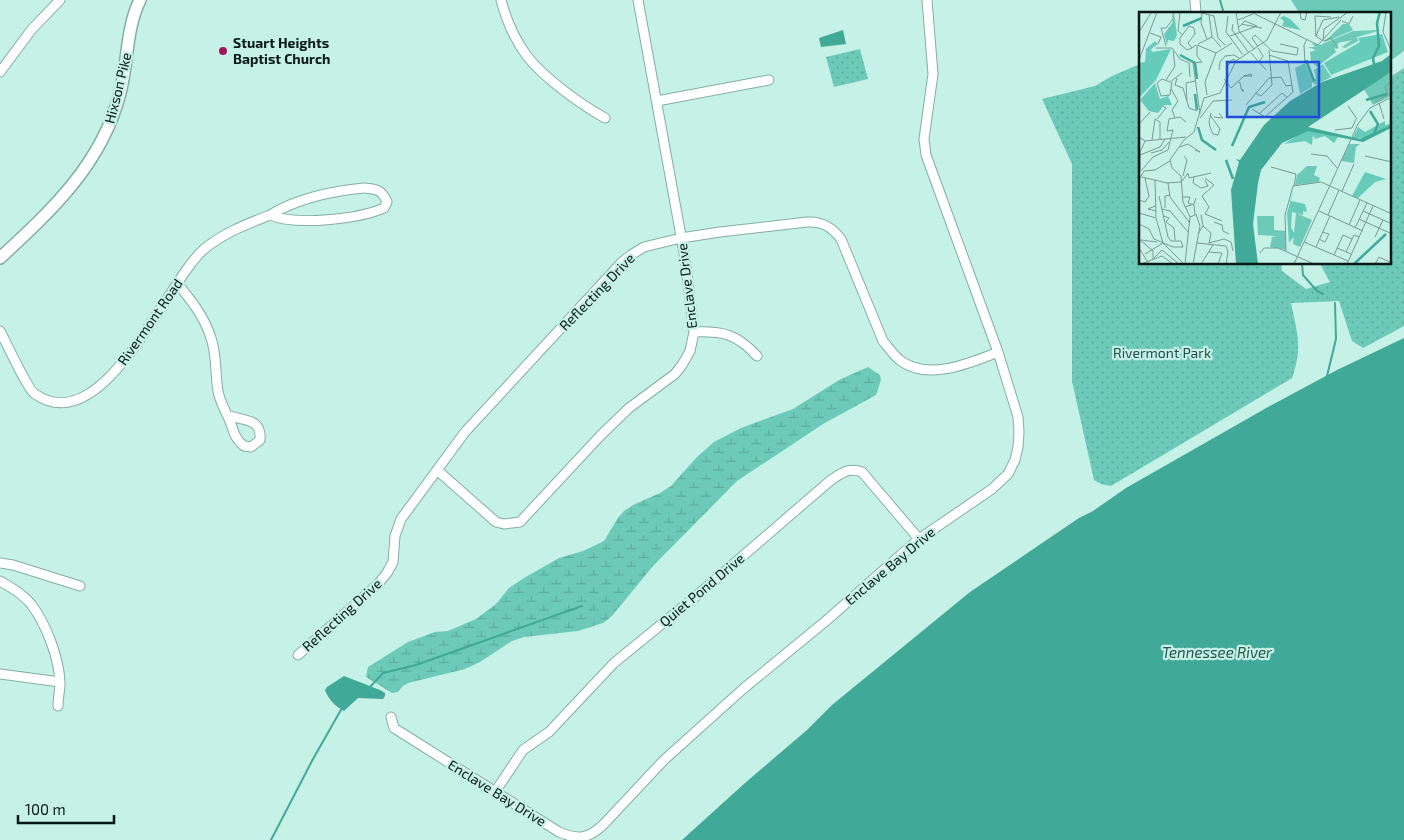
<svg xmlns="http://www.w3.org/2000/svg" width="1404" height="840" viewBox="0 0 1404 840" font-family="'Exo 2',sans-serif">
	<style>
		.green { fill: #6dcab8 }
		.wetland { fill: url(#wetland-marsh) }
		.park { fill: url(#park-dots) }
		.water { fill: #41a997 }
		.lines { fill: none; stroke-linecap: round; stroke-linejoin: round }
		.stream { stroke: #41a997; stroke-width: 2 }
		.minor-casing { stroke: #84aea4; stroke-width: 11 }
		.major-casing { stroke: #84aea4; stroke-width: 14 }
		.minor { stroke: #fff; stroke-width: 9 }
		.major { stroke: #fff; stroke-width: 11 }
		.poi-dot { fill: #a31559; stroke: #c5f1e7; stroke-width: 2 }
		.labels { text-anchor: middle; stroke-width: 4.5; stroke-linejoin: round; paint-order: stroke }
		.poi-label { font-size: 14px; font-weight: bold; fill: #071815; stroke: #c5f1e7; text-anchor: start }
		.street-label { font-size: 14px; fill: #071815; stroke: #c5f1e7 }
		.park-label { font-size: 14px; fill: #214e45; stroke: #c5f1e7 }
		.water-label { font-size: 15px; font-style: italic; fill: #29564d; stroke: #c5f1e7 }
		.inset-river { fill: none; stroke: #41a997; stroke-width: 2.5 }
		.inset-road { fill: none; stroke: #799a93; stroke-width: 1 }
		.view { fill: #1d4ed8; fill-opacity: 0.15; stroke: #1d4ed8; stroke-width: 2.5 }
		.inset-edge { fill: none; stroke: #071815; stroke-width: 2.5 }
	</style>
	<defs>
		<pattern id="wetland-marsh" width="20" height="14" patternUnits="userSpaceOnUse" patternTransform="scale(1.25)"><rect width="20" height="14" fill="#6dcab8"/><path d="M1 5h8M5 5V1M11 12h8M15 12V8" fill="none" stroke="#5dad9d"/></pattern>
		<pattern id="park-dots" width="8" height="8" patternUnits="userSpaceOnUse" patternTransform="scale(1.25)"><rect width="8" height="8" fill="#6dcab8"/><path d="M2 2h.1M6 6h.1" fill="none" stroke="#5dad9d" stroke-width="1.8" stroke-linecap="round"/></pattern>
	</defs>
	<rect width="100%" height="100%" fill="#c5f1e7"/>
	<!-- green -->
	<path class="green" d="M1291,0H1404V51L1390,61V14H1300Z"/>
	<!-- wetland -->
	<path class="wetland" d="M868,367L880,375L881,380L876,395L823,424L737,481L653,566L612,616L603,623L578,631L524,637L512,641L480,662L465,669L408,683L403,686L398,692L392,693L366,677L368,667L408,642L435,632L448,631L476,619L496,604L509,588L524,578L559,558L583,551L604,541L618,518L624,511L633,505L660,493L671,486L697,457L714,442L741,428L793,409L839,380Z"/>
	<!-- park -->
	<path class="park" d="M860,49L868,79L834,87L826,57Z
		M1140,64V264H1281L1282,271L1306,289L1330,282L1320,264H1390V77L1404,68V326L1363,348L1352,341L1339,301L1291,303C1297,332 1303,348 1292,378L1111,486L1101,484L1094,480L1072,381V164L1042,99L1095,86L1112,76Z"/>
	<!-- water -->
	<path class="water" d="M843,30L846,44L821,47L819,38Z
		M1404,338V840H682L745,783L807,730L832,705L970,592L1079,518L1093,511L1126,488L1268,407L1337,370Z
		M344,676L380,690L385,693V696L383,699L358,698L344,711C336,707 328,699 325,690L327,687Z"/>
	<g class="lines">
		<!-- stream -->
		<path class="stream" d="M1220,0L1224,14
			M1302,264L1303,275L1317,291L1323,294
			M1327,376L1336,339L1335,303
			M370,687L383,673L416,665L582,606
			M271,840L313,759L342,708"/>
		<!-- minor casing -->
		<g class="minor-casing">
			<path id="minor" d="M501,0C506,19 515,40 527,56C544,78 580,104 605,118
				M1195,0L1196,12
				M0,72L32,29L60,0
				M657,101L769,80
				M364,188C377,189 382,190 387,202L384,208C359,219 296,226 270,215C298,198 332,191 364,188Z
				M177,283C191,300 204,316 211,338C217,355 215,374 218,391C220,403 227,413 231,424C234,433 236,440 244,446L251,447L260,440C262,417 242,421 227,415
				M0,331C6,342 28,390 35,394C103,441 165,285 203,250C223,233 247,224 270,215
				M694,332C723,331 737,334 757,356
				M437,470L496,522L504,524L520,522L601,435L629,408L675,374L682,365L690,351L694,332L685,258L638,0
				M0,563L13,565L80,586
				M0,581C11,587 23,594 31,604C46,624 59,657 60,683C60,690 58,698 58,706
				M298,655L378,584L387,573L393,562L395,536L401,519L465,432L622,262L631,255L644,247L681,238L720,232L807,222C822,221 832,227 841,239L883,341C889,348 894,356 901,361C929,381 970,363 998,352
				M0,674L60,682
				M391,717L394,728L559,832C578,840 588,839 603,825L664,760L743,689L827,620L919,539L992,489L1008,474L1015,460L1018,447L1019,432L1018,417L998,352L926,155L924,139L933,74L927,0
				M495,792L523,750L549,732L614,663L701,592L831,480C842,473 849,467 862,472L919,539"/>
		</g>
		<!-- major casing -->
		<g class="major-casing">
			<path id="major" d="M0,258C52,210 102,164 120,93C128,63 126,28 140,0"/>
		</g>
		<!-- minor -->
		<use href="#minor" class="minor"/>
		<!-- major -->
		<use href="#major" class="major"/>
	</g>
	<!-- markers -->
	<circle class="poi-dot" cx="223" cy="51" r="5"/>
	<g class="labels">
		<!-- poi labels -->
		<g class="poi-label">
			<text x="233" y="48">Stuart Heights<tspan x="233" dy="16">Baptist Church</tspan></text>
		</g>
		<!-- street labels -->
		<g class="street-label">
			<text transform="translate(118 88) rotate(-76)" y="5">Hixson Pike</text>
			<text transform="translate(687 286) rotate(-97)" y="5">Enclave Drive</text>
			<text transform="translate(597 292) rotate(-46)" y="5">Reflecting Drive</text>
			<text transform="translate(150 322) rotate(-55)" y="5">Rivermont Road</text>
			<text transform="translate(890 566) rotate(-40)" y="5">Enclave Bay Drive</text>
			<text transform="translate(702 590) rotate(-40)" y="5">Quiet Pond Drive</text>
			<text transform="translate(342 615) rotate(-42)" y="5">Reflecting Drive</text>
			<text transform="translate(497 793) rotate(32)" y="5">Enclave Bay Drive</text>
		</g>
		<!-- park labels -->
		<g class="park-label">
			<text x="1162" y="358">Rivermont Park</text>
		</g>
		<!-- water labels -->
		<g class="water-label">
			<text x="1217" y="658">Tennessee River</text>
		</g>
	</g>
	<!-- overview -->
	<g transform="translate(1139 12)">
		<rect width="252" height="252" fill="#c5f1e7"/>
		<path d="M242,18L218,25L219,29L206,36L203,35L213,28L199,31L198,37L195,36L197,40L178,55L172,49L171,40L177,38L169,35H176L173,31L181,33L214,19ZM210,132H221L217,135L215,151L202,149ZM168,154H178L175,163L181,166L180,170L156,173L158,163ZM118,204H135V218L147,219V238L131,235L133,225L138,224L119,223Z" fill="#6dcab8"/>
		<path d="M35,0L38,23L35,29L29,28L28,33L25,22L34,10ZM145,4L151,7L162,18L143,14L145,9L141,6ZM243,22L249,40L192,63L185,51L221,30L219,26ZM16,29L19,32L12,37L13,40L32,37L17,68L0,86V51L6,50L7,37ZM16,71L21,87L29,84L33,93H25L19,101L10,99L1,88ZM250,107L252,113L226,126L213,127L219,115L226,120L246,109V113L251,112ZM165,119H176L199,125L195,131L186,124L176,127L174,123L173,133L166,129L145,132ZM226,160L247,167L236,170L219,186L213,184ZM155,175L152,189L166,192L168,200L164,199V203L153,200L152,215L156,223L150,231L148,202Z" fill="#66cbb8"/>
		<path d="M157,201L173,208L161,235L154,232Z" fill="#6dcab8"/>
		<path d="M204,12H210L214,18L184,31ZM166,51L174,69L177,66L175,58L184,52L192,65L177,73L173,70V75L161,82L156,56ZM252,60V84L234,93L225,77Z" fill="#6dcab8"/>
		<path d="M252,42V60L169,115L221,127L252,113V116L224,130L169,119L143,131L122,158L119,171L114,212L119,252H97L92,178L100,150L97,147L101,148L125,113L151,89L183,70L243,49Z" fill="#41a997"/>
		<path class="inset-river" d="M44,14L63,6M41,43L56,51L58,67M167,48L175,69M235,52L234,46L240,34L238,11L241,0M56,82L58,98M227,88L248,82M231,99L239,112L235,122M59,115L63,128L77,138M93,134L110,95L126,90M87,148L94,167M215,252L247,222"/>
		<path class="inset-road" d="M41,0L39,19L44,23M63,0L62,11L68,27M97,0L100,19L115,37M112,0L179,33L202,8M161,0L162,7L166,8L168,0M247,0L244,20L253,40M63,1L75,4L79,26L86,33M70,3L73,25L82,35M89,4L87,20L104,43M99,8L114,2M203,9L210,12L214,4M94,12L93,18L110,41M102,12L123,16M22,16H27L34,7V0M22,16L27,34M0,20L12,1M11,21L22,25L19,32M91,24L118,14L106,9L100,15M177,25L176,4L192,5M184,29L185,17L209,0M184,29L177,24L184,8L200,5M185,29L192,26L199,36M59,32L73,25M58,33V44L63,50L54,51L61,102M58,33L77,41M119,35L113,26L116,23L133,39L158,43L159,36L141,32M17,36H33L41,47L50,51L51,65M53,36L48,38L41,32V26L50,14L55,16L56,22L49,31L53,36L57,33M119,36L124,44L120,50M112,41L127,58M0,48L18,0M166,51L165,33L168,27M87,56L94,47L97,49M80,58L81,50L86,44L95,43L100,46M112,62L113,64H105L109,63ZM38,66L36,73L44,76L50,96L58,99M85,67L92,76L105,64M27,68L36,54L34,39M99,69L101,71L102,76V77H103V79H105L103,77M33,70L31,83L22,84L18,71L23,67L31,70L43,61M32,77L39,89L33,98L36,106M116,81L122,84L133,73L130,38M68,83L66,70L77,41L93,31M48,88L47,71L56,69M236,90L249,83L246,74L253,69M240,91L245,107M107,93L130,66L142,65L147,74L153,73M209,94L218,107M113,97L126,105L154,80L149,49L130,43M120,102L143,81L148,85M71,103L81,117L79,123L74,122L71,115L70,110L72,101M75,105L84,106L80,101M61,106L74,89L93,88M18,107L27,96L24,94M0,112L11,100M196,118L213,116L217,107M0,125L6,129L47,125M13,128L16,107L21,110V127M41,135L49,132L61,140L56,138M12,141L23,138L30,130M172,142L188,144L198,156M1,143L21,135L26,127M226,144L253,150M132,155L157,162L155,174M1,158V140L6,129M2,159L14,145L29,138L34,118L28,119L30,107L41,105L47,110M44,164L48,148L45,144M3,165L28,171L42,170M55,165L54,171L62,176L69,174L66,168M66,166L75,173L63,184L70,195L66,202L83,209M0,168L5,159L16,158L31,149M16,168L17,205M43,169L49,161L50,166L72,161M29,171L31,185L50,210M203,179L215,152M43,185H51L49,191L55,193L56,203L51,205M0,188L6,190L10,184L6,166M16,194L9,197L17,199M46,195L55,192L57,186M26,196V184L31,183M23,197L31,199L49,220M180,199L224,219M224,199L253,212M0,201L17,206L24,231L45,252M189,203L200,178M25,204L30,206L27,210L35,216L36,228M220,207L253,222M75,210L83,213L84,219L90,222M0,212L10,217L15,227L34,235H44L42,229H32L29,225L20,184M210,213L221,188M64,214L72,221L70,232M216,216L228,191M59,222L64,214L62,203M236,225L244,208M0,227L14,239V247M180,227L186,230L190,222L183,220M2,228L18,230M165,230L209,249M58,231L87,234L89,240L87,252M70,231L85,227L92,230L94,239M177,235L191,204M0,236L10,252M198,236L212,242M147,239L146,203L154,174L182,170L253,202M70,240L83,241L79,252M207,240L215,223L220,225M121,241L125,236H139L175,252M6,242L24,231M195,243L204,223L213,227M15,246L23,238L40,252M2,252L23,244L34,252M46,252L51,205L44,190L42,164L33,156L31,148L45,128L55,120L65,86L81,81L97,49L128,28L142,0M54,252L61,214L57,202M62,252L74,233M155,252L219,112L231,96L253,85M208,252L234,194M236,252L240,245L253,251"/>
		<path class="view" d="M88,50H180V105H88Z"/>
		<rect width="252" height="252" class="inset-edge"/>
	</g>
	<!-- scale -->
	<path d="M18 815v8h96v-8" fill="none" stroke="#071815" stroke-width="2.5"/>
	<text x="25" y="815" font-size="15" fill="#071815" stroke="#c5f1e7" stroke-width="4" paint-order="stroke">100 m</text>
</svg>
